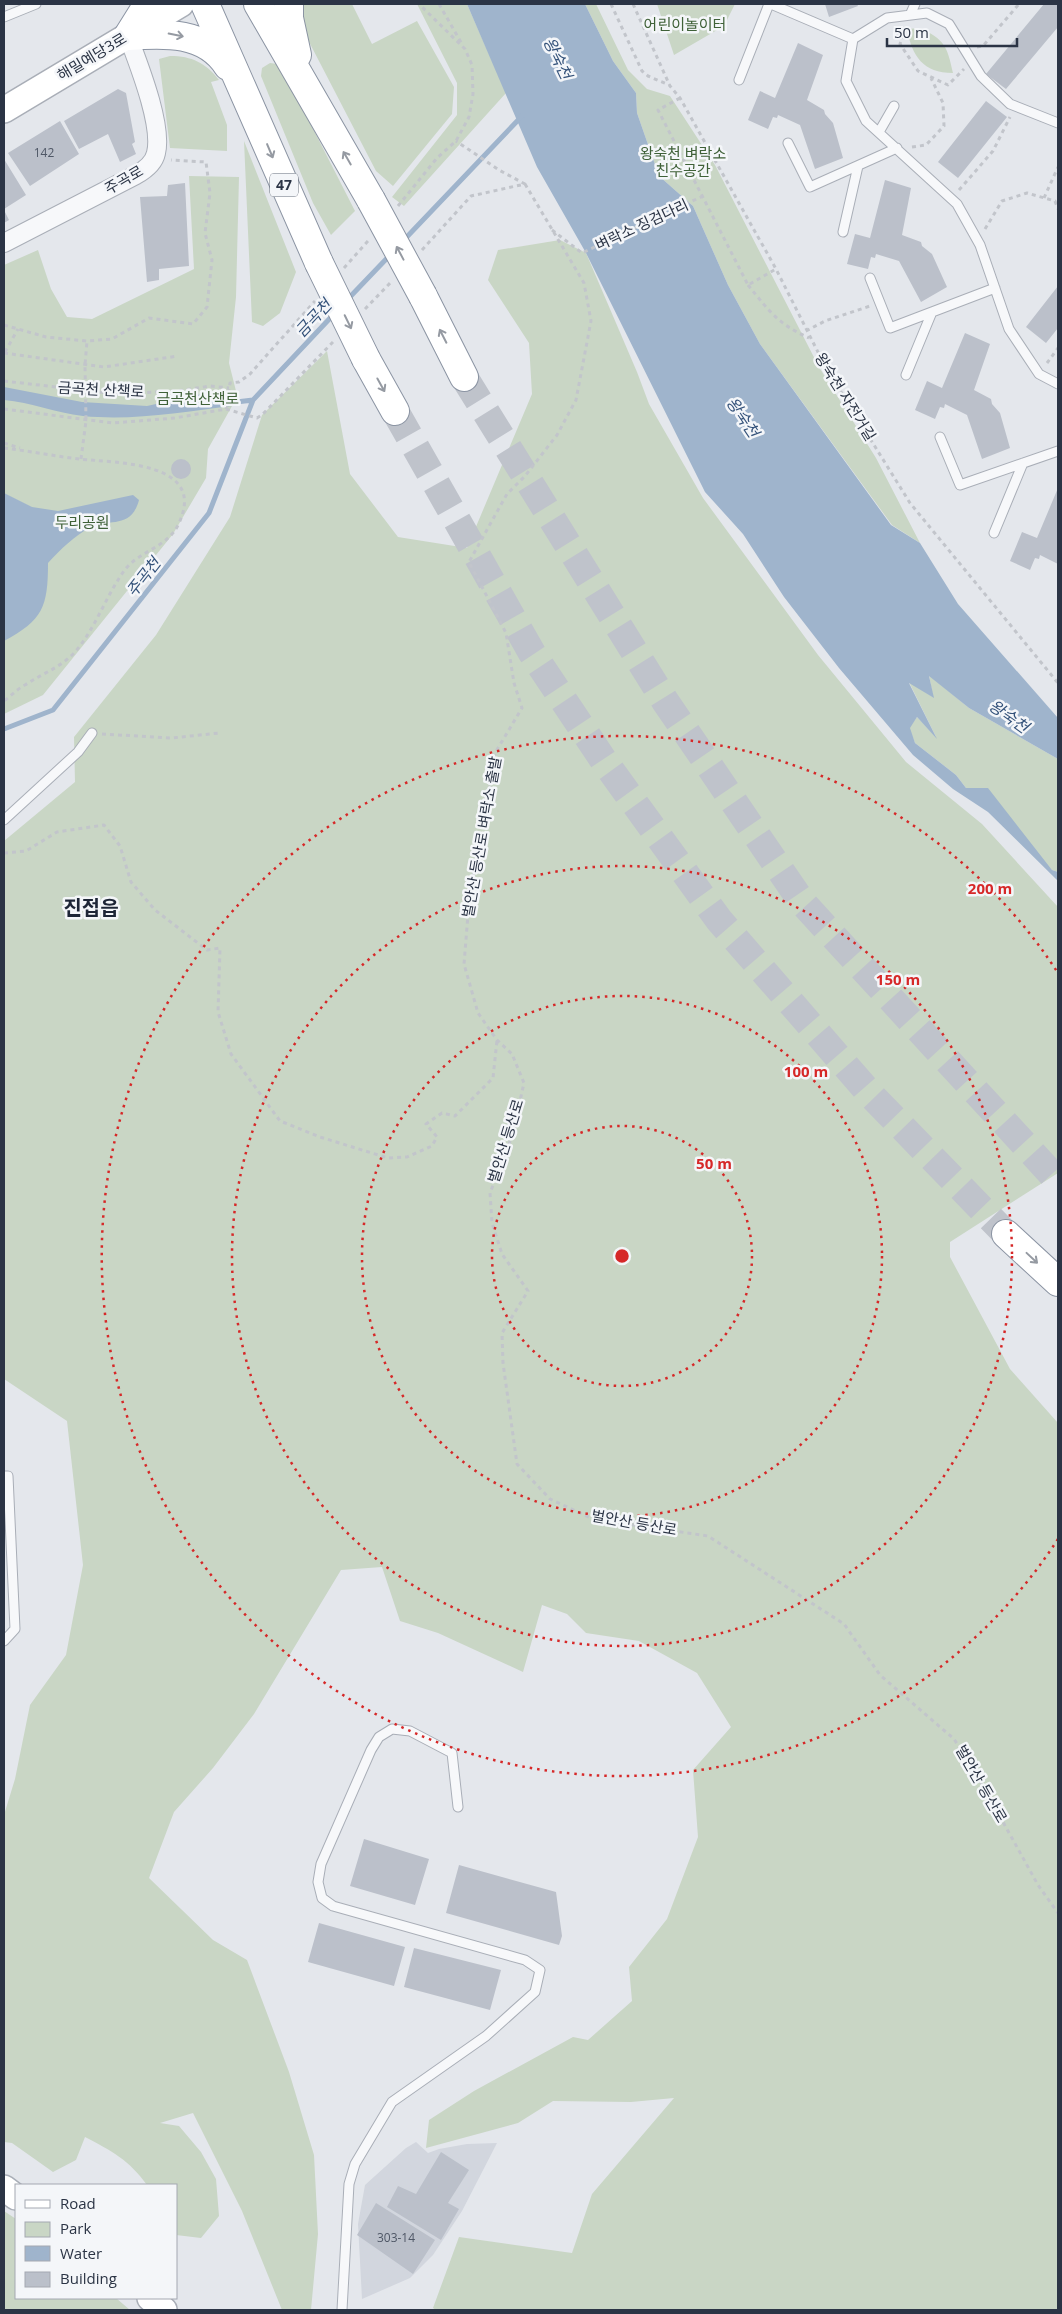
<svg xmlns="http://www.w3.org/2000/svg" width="1062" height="2314" viewBox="0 0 1062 2314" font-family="'Open Sans','Noto Sans KR',sans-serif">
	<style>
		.built { fill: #d2d6de }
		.green { fill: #c9d6c5 }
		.water { fill: #9fb4cc }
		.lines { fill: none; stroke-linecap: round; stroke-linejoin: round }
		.stream { stroke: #9fb4cc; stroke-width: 5 }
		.building { fill: #bbc0ca }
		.highway-tunnel { stroke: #bfc3cb; stroke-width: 28; stroke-dasharray: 28 14; stroke-linecap: butt }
		.lane-casing { stroke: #a9aeb7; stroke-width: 11 }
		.street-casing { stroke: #a9aeb7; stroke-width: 20 }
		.secondary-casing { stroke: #a9aeb7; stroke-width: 28 }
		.highway-casing { stroke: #8b94a3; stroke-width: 30 }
		.path { stroke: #c2c5cb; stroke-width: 3; stroke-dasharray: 4 4; stroke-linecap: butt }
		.lane { stroke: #f7f8fa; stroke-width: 9 }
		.street { stroke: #f7f8fa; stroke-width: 18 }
		.secondary { stroke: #fff; stroke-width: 25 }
		.highway { stroke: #fff; stroke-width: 28 }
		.highway-bridge-casing { stroke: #8b94a3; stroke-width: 30; stroke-linecap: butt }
		.highway-bridge { stroke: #fff; stroke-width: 28 }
		.oneway { stroke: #959aa2 }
		.ring { fill: none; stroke: #d62828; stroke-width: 2.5; stroke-dasharray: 2.5 5 }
		.labels { text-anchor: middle; stroke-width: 5; stroke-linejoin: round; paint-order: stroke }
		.number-label { font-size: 12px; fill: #4f5766 }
		.shield { fill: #f4f6f9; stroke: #676e7b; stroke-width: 1 }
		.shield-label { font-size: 14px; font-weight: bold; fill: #2b3445 }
		.park-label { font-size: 15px; fill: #3f6138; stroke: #f4f6f9 }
		.street-label { font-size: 15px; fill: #2b3445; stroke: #f4f6f9 }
		.water-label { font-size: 16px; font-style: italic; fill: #34527a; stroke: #f4f6f9 }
		.district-label { font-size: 20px; font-weight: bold; fill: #1d2536; stroke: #f4f6f9 }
		.centre { fill: #d62828; stroke: #f4f6f9; stroke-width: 2.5 }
		.ring-label { font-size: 15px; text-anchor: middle; font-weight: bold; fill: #d62828; stroke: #f4f6f9; stroke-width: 5; stroke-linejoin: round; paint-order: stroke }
	</style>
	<rect width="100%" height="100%" fill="#e4e7ec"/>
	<!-- built -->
	<path class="built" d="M416,2142L428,2153L439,2149L467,2144L497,2143L462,2211L433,2255L410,2278L362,2299L358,2224L365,2185L406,2148Z"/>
	<!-- green -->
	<path class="green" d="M303,4H352L372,44L417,21L454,87L452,114L393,186L376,171L306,36L302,13Z
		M417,4H467L506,93L404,206L392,197L457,115V83Z
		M585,4H596L628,70L647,89L670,96L715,165L819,367L876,458L920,543L892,525L760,344L728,285L693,206L659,176L637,113L636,93L613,61Z
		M657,4H735L724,26L674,55Z
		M920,28C945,40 947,46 953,73C923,73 912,56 907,29Z
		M170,56C192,56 206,63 219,80L211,82L227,125V151L170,148L159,59Z
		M270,63L277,64L282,68L355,211L331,235L313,203L261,76L262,68Z
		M244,141L296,272L280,313L263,326L252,322Z
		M189,176L239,177L236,297L229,363L236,391L232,406L208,449L206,478L173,534L43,695L4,714V265L38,250L51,289L67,317L92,319L194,269Z
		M560,240L586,253L637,372L649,404L703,498L818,655L906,762L982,824L1058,907V1173L950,1242V1257L1010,1369L1058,1423V2310H436L433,2308L459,2237L572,2253L592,2194L674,2098L631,2102L553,2101L518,2123L426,2148L429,2120L474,2091L573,2037L588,2040L632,2001L629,1967L667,1919L698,1837L693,1770L731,1727L697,1673L639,1641L586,1633L567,1614L542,1605L523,1672L438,1633L400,1621L382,1567L341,1570L254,1714L213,1768L174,1812L149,1878L213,1940L247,1960L289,2072L314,2155L318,2234L311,2310H282L242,2211L193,2113L160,2123L179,2126L201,2152L216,2179L219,2216L201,2238L176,2235V2185H147C129,2160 112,2151 85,2137L76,2160L53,2172L12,2143L4,2142V1815L15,1779L30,1705L66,1655L83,1565L67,1421L4,1379V841L75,782L74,737L156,635L230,517L262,415L327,351L350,474L398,537L467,548L532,394L529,343L488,280L498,250Z
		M929,675L969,708L1058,759V872L1052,870L966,788L956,775L915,743L909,728L917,717L936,737L909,682L933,697Z
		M4,2211L16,2219V2298H116L130,2310H5Z"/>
	<!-- water -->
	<path class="water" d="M467,4H585L613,61L636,93L637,113L659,176L693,206L728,285L760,344L891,525L920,543L958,604L1058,718V759L969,708L929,676L934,698L909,683L937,739L917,717L910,728L915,743L956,775L966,788H988L1052,870L1058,872V881L988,812L953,789L913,755L839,668L784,597L743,534L705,492L586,253L537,167Z
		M4,387L82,402L147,406L215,391H236L232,406C183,412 133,421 83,416C56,413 31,402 4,400Z
		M4,493L32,507L58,511L133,495L139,500C131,530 108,518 91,527C74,536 61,549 48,563C48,607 43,620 4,641Z"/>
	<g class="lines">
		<!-- stream -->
		<path class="stream" d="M402,242L522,116
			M347,300L391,254
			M228,403L253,400L334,314
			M4,729L53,710L209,513L253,400"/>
	</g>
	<!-- building -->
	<path class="building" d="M825,4H857L858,6L829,17Z
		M1044,4H1058V27L1006,89L986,74Z
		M798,43L823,55L807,100L824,110L825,114L833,123L843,158L815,169L800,125L778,115L777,118L773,117L768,129L748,120L760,91L775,98Z
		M118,89L126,93L135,142L132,144L136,154L120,162L108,134L79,149L64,121Z
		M986,101L1007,117L958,178L938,162Z
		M60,121L79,154L30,186L8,153Z
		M4,159L26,195L4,209Z
		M885,180L911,188L902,235L921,242L922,246L932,254L947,287L921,302L899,261L876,254L875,258L871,257L868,269L847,264L855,234L870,238Z
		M185,183L189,266L159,269V280L147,282L140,197L167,196L168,185Z
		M4,210L9,220L4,223Z
		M1058,286V328L1046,343L1026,327Z
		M965,333L990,344L974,390L991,399L992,404L1000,413L1010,448L982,459L967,415L945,404L944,408L940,407L935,419L915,410L927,381L942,388Z
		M171 469a10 10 0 1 1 20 0a10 10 0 1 1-20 0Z
		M1058,488V564L1040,555L1039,559L1035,558L1030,570L1010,561L1022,532L1037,538Z
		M364,1839L429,1859L415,1905L350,1886Z
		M459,1865L556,1892L562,1936L559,1945L446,1913Z
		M319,1923L405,1947L394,1986L308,1962Z
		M414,1948L501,1970L490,2010L404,1987Z
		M441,2152L469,2170L448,2203L459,2209L441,2240L387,2207L398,2186L416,2194Z
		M376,2203L435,2240L413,2274L357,2235Z"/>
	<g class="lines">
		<!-- highway-tunnel -->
		<path class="highway-tunnel" d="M464,377L665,701L802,902L1058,1181
			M395,411L532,653L604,761L719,920L871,1095L1006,1234"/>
		<!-- lane casing -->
		<g class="lane-casing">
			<path id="lane" d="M771,4L853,39
				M910,15L915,4
				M4,17L36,4
				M739,80L769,4
				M1058,123L1010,104L981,76L949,24L927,13L887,18L853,39L846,81L866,121L957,204L980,245L1009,329L1039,374L1058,384
				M879,132L894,106
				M788,143L810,187L897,148
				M843,232L858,166
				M870,278L890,328L995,288
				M906,375L932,312
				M940,437L960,485L1058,451
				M994,533L1023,463
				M4,820L78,752L92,733
				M4,1476H8L15,1629L4,1641
				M342,2310L349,2184L355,2164L392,2102L486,2036L535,1992L540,1970L525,1960L333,1906L322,1898L318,1882L321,1864L371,1750L379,1737L392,1729L410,1731L452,1753L458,1807"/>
		</g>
		<!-- street casing -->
		<g class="street-casing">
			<path id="street" d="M4,243L136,175C145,170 154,163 156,153C163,125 138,63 128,36"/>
		</g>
		<!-- secondary casing -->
		<g class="secondary-casing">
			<path id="secondary" d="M4,110L181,4
				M4,2188L16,2197
				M150,2298L164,2310"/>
		</g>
		<!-- highway casing -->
		<g class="highway-casing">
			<path id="highway" d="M205,4L319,263
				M258,4L371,200
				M289,4V18L297,55
				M128,36C164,33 206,31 228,66
				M128,36L148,4
				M423,296L464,377
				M366,359L395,411
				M1006,1234L1058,1282"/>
		</g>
		<!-- path -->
		<path class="path" d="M439,4L462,44
			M611,4L642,71L648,76L669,85
			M633,4L670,86L680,98L776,269L825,366L910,503L1058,683
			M906,27L900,44L918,71L948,85L964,69
			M977,47L983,46L1019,4
			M680,98L658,110L748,285L776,269
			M912,147L926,145L944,126L943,103L931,78
			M525,184L584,283L591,321L576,400L557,435L525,476L507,494L469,562L506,633L514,683L522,708L495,753L483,831L470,890L464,964L478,1013L497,1040L512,1054L524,1083L512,1136L490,1193L492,1223L502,1254L528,1291L502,1333L503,1363L517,1464L550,1499L593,1519L708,1536L844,1624L880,1675L954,1739L977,1775L1038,1885L1058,1913
			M959,190L993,151L1010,117
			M1044,198L1058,167
			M398,206L437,158L456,141L469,117L473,94L472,65L465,49L419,4
			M985,229L1002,201L1027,193L1055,201L1058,209
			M552,230L582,253L701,197
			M422,250L471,196L525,184L499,170L456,141
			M344,268L368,241
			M748,285C769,311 778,324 809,338
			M365,309L392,281
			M4,325L46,337L87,341L112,339L149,318L193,324L207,307L212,260L205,233L210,193L206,162L171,160
			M806,331L825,321L870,306
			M5,352L18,329
			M4,353L104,367L178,356
			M1047,363L1058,348
			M4,381L117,394L178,391L210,386L229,388
			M4,409L113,423L175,418L226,409
			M226,409L230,383L239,382L250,374L315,301
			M226,409L257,418L262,415L333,342
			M4,443L20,448
			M4,448C29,451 54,456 79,459C115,463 210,461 178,525C167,548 138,551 124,571C106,596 95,629 75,652C60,668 43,673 25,685C17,689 11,696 4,701
			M81,459L86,421L85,365L87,341
			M102,734L172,738L219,733
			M4,853L26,851L57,832L104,825L120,846L131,882L155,910L207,950L220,948L218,1012L231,1054L280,1121L320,1137L388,1158L407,1157L432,1146L437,1137L426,1124L442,1113L455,1116L493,1078L497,1040"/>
		<!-- lane -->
		<use href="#lane" class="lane"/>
		<!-- street -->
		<use href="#street" class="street"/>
		<!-- secondary -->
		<use href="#secondary" class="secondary"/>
		<!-- highway -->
		<use href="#highway" class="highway"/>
		<!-- highway-bridge casing -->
		<g class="highway-bridge-casing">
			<path id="highway-bridge" d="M371,200L423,296
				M319,263L366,359"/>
		</g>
		<!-- highway-bridge -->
		<use href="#highway-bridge" class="highway-bridge"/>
	</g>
	<!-- one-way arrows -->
	<defs><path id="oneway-shaft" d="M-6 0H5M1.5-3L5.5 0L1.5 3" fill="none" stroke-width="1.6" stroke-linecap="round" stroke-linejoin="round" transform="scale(1.25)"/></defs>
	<g class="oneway">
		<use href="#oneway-shaft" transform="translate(176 35) rotate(11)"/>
		<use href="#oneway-shaft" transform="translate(270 151) rotate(67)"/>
		<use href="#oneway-shaft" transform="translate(347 158) rotate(-120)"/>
		<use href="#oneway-shaft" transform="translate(400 253) rotate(-118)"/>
		<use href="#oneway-shaft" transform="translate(348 322) rotate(64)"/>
		<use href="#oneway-shaft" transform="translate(443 336) rotate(-117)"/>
		<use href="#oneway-shaft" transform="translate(381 385) rotate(61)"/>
		<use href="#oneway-shaft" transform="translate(1032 1258) rotate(43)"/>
	</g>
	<!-- distance rings -->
	<g class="ring">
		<circle cx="622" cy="1256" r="130"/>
		<circle cx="622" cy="1256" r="260"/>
		<circle cx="622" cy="1256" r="390"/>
		<path d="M1058 1539A520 520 0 1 1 1058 973"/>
	</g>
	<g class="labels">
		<!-- number labels -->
		<g class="number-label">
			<text x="44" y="157">142</text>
			<text x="396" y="2242">303-14</text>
		</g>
		<!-- shield labels -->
		<rect class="shield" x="270" y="173.5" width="28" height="23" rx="4"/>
		<g class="shield-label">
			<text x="284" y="190">47</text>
		</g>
		<!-- park labels -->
		<g class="park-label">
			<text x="685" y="30">어린이놀이터</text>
			<text x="683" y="159">왕숙천 벼락소<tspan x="683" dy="17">친수공간</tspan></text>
			<text x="198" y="404">금곡천산책로</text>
			<text x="82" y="528">두리공원</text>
		</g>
		<!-- street labels -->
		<g class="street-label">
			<text transform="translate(92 57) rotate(-31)" y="5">해밀예당3로</text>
			<text transform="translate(124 180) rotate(-30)" y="5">주곡로</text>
			<text transform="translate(642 225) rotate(-25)" y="5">벼락소 징검다리</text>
			<text transform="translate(101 390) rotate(3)" y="5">금곡천 산책로</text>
			<text transform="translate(845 397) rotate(58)" y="5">왕숙천 자전거길</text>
			<text transform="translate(482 837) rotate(-80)" y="5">벌안산 등산로 벼락소 출발</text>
			<text transform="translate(506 1141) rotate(-73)" y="5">벌안산 등산로</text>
			<text transform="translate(634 1523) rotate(10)" y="5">벌안산 등산로</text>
			<text transform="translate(981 1784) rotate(60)" y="5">벌안산 등산로</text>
		</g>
		<!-- water labels -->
		<g class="water-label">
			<text transform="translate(558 58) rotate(64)" y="6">왕숙천</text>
			<text transform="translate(313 318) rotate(-47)" y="6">금곡천</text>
			<text transform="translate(743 417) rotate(56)" y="6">왕숙천</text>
			<text transform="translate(143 577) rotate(-52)" y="6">주곡천</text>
			<text transform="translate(1009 716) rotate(35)" y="6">왕숙천</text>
		</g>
		<!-- district labels -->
		<g class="district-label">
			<text x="91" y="915">진접읍</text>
		</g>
	</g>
	<circle cx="622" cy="1256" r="8" class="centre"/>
	<g class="ring-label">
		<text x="990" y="894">200 m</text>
		<text x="898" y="985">150 m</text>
		<text x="806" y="1077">100 m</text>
		<text x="714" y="1169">50 m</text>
	</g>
	<!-- border -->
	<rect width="1062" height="2314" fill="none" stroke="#2b3445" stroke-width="10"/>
	<!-- legend -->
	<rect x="15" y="2184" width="162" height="115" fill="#f4f6f9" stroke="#a4a8b1"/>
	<rect x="25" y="2200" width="25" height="8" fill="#ffffff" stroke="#a4a8b1"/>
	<text x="60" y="2209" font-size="15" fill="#2b3445">Road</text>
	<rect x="25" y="2222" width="25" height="15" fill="#c9d6c5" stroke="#a4a8b1"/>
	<text x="60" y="2234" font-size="15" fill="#2b3445">Park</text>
	<rect x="25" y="2246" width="25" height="15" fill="#9fb4cc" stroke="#a4a8b1"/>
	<text x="60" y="2259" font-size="15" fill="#2b3445">Water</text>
	<rect x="25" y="2272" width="25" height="15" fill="#bbc0ca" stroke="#a4a8b1"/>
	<text x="60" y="2284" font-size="15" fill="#2b3445">Building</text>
	<!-- scale -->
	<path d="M887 38v8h130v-8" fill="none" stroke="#2b3445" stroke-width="2.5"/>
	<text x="894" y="38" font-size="15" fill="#2b3445" stroke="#f4f6f9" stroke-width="4" paint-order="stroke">50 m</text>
</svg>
